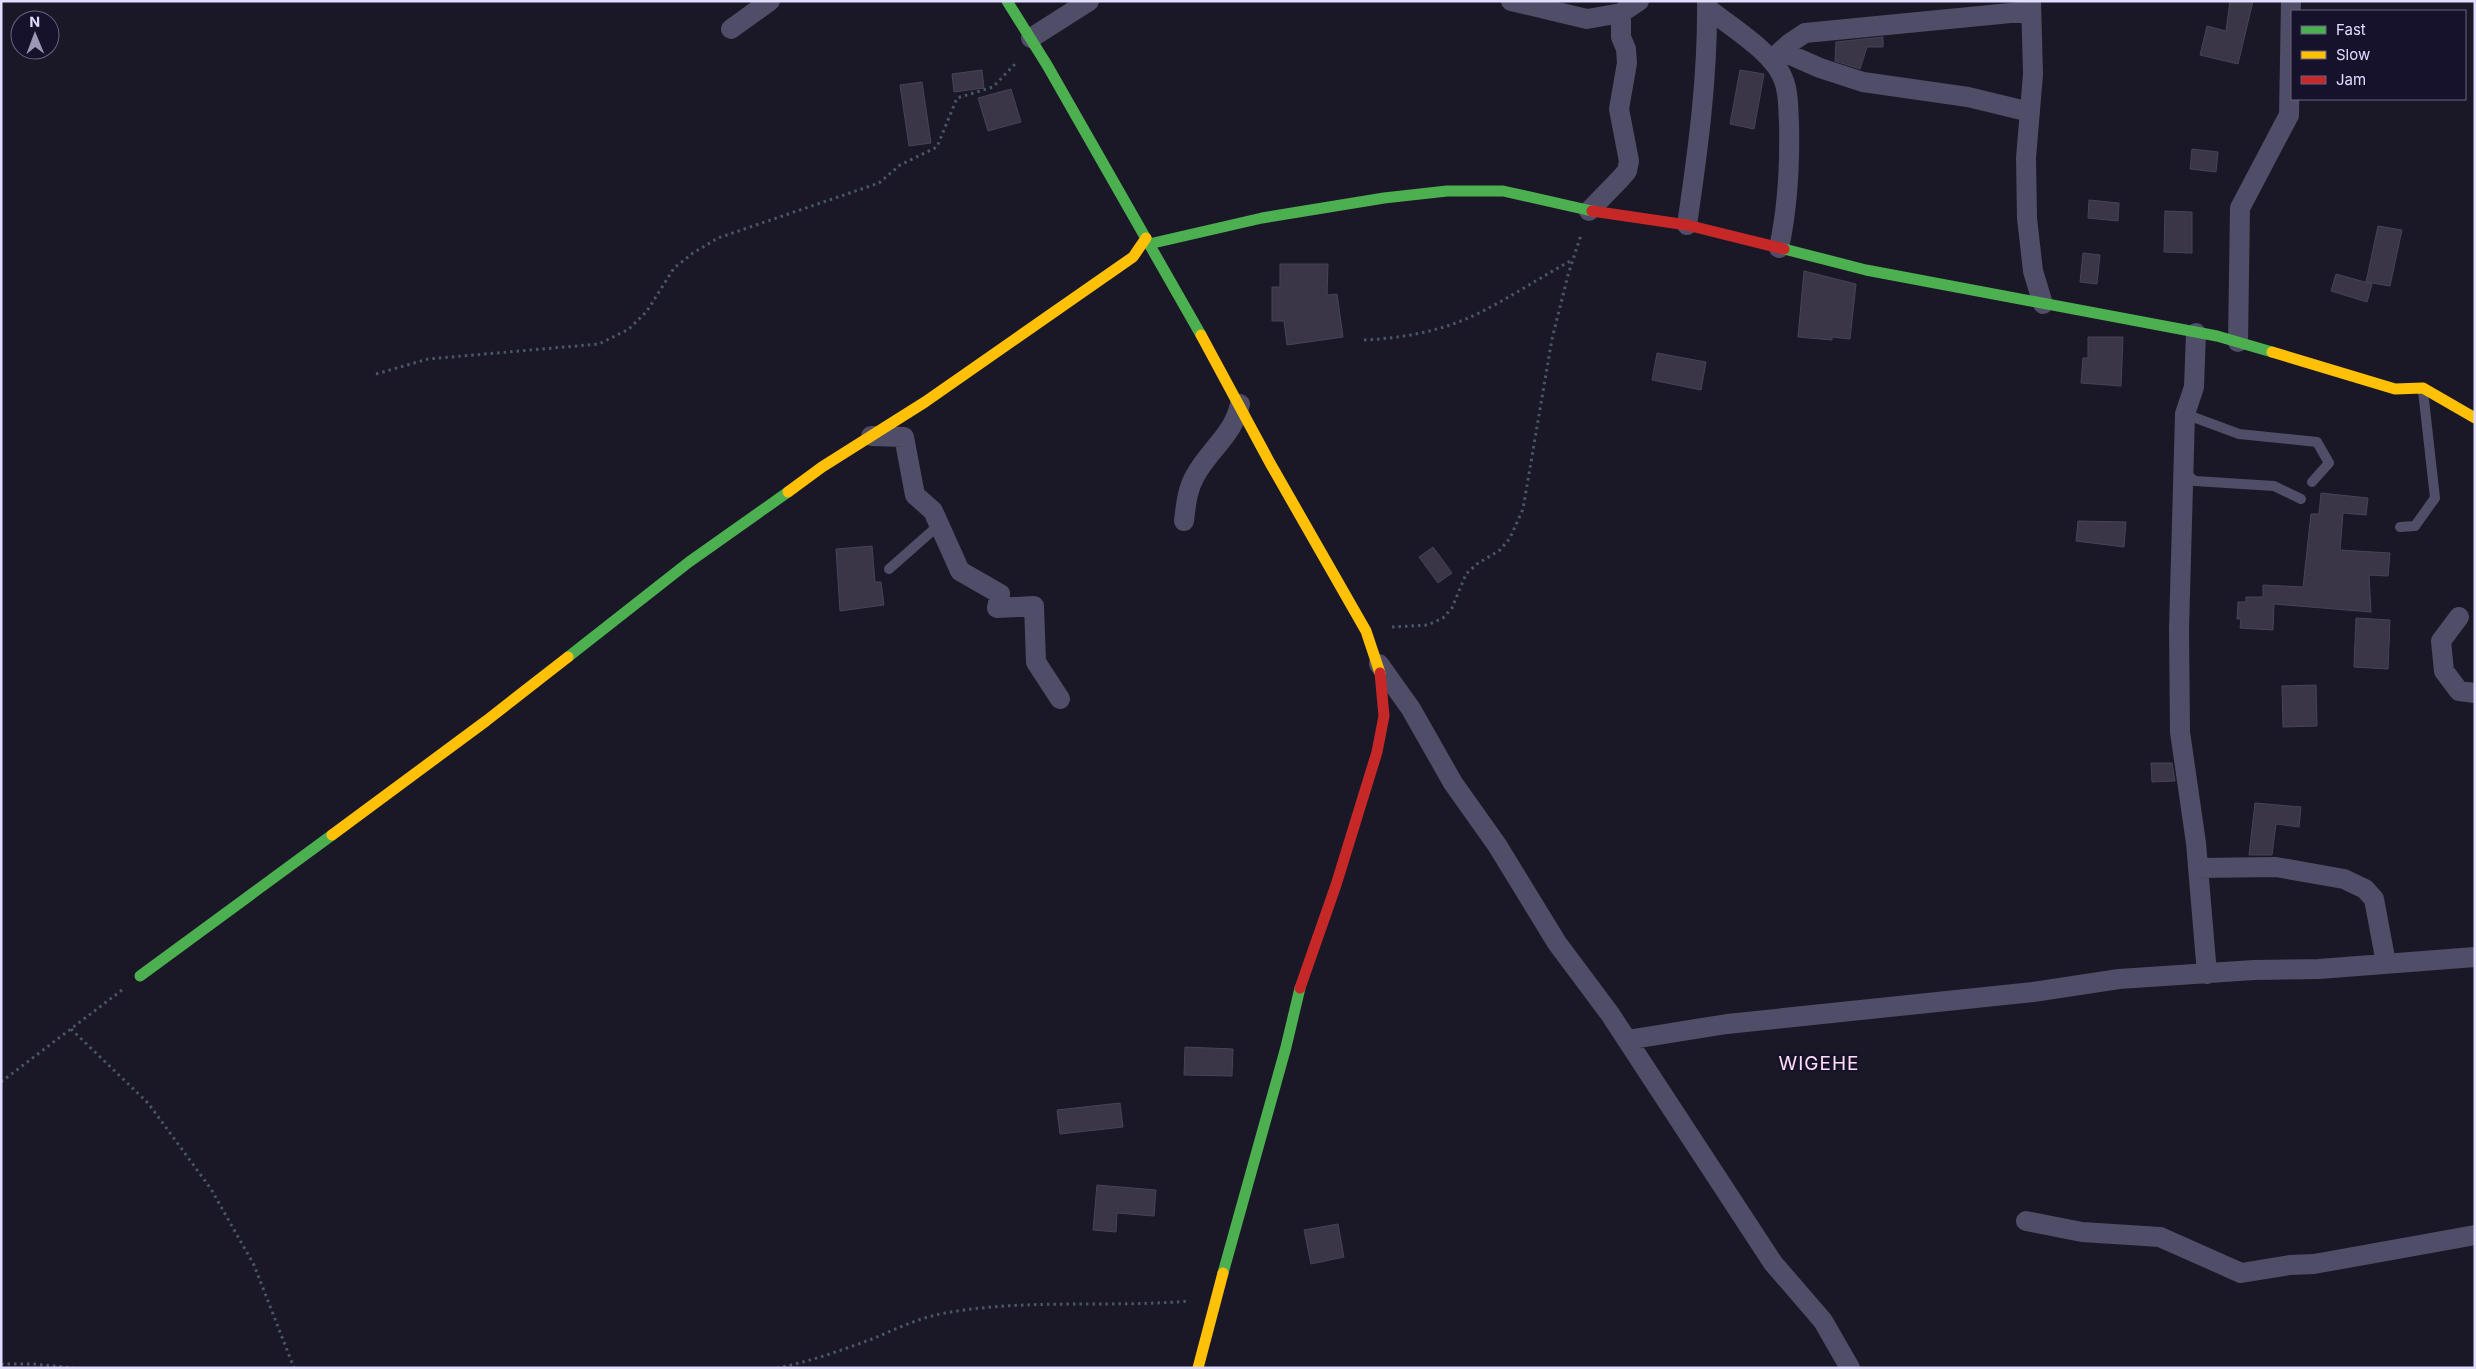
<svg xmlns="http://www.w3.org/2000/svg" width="2476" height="1369" viewBox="0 0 2476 1369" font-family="Inter,sans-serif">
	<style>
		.building { fill: #3a3647; stroke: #474358 }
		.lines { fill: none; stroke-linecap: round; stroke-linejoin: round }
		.path { stroke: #495665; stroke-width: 3; stroke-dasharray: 2.5 4; stroke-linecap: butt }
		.lane { stroke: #4f4d67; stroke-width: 10 }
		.street { stroke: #4f4d67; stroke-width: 20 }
		.fast { stroke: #4caf50; stroke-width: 11 }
		.slow { stroke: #ffc107; stroke-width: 11 }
		.jam { stroke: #c62828; stroke-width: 11 }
		.labels { text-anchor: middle; stroke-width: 4.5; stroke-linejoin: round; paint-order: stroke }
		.quarter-label { font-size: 19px; letter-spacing: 1px; fill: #ffdff3; stroke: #17122c }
	</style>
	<rect width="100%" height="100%" fill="#1a1826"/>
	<!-- building -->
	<path class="building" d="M2230,1H2253L2238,64L2200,55L2207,26L2226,31Z
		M1883,37V47H1867L1860,69L1835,61L1836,42Z
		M982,70L984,88L954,92L952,74Z
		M1740,70L1764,74L1754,129L1730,124Z
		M922,82L931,143L909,146L900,85Z
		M1011,89L1021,122L988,131L978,98Z
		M2192,149L2218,152L2216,172L2190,169Z
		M2089,200L2119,203L2118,221L2088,218Z
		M2165,211L2192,212V253L2164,252Z
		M2378,226L2402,230L2390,286L2366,282Z
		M2083,253L2100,255L2097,284L2080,282Z
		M1280,264H1328L1327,295L1337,294L1343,337L1287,345L1284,321H1272V287H1280Z
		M1804,271L1856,284L1850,339L1832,337V340L1798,337Z
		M2336,274L2372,284L2367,302L2331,291Z
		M2088,337H2123L2121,386L2081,383L2083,358H2088Z
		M1657,353L1706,362L1701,390L1652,380Z
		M2321,493L2368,498L2366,515L2343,513L2340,550L2390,553L2388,576L2369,575L2371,612L2274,604L2273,630L2240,628L2241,619H2237L2238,602H2246V597H2263V585L2303,587L2311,514H2319Z
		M2078,521L2126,522L2124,547L2076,541Z
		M872,546L875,582H881L884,605L840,611L836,549Z
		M1433,547L1452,573L1438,583L1419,557Z
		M2356,618L2390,620L2388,669L2354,667Z
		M2316,685L2317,726L2283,727L2282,686Z
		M2151,763H2172L2175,781L2152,782Z
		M2255,803L2301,807L2299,827L2276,824L2272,855H2249Z
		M1185,1047L1233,1049L1232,1076L1184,1075Z
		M1120,1103L1123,1127L1060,1134L1057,1110Z
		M1097,1185L1156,1190L1154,1216L1117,1213L1116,1232L1093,1230Z
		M1338,1224L1344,1257L1311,1264L1304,1230Z"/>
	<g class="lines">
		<!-- path -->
		<path class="path" d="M1364,340C1404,338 1443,331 1479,313C1511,297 1541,277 1572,260
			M376,374L428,359L599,344L629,329L647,311L674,268L693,253L718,238L879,183L900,165L937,147L957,98L993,87L1016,63
			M1392,627L1428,625L1443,618L1452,608L1466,574L1477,564L1500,550L1510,538L1523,509L1552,339L1568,275L1581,235
			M71,1029L148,1103L211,1189L254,1265L294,1368
			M1,1082L122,990
			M1,1364H33L74,1368
			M777,1368C809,1362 842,1350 872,1339C894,1330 916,1319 940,1314C1022,1298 1107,1308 1190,1301"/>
		<!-- lane -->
		<path class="lane" d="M2185,414L2239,434L2317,442L2329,463L2312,482
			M2183,472L2195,481L2274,486L2301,499
			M2400,527L2415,526L2435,498L2423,391
			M889,569L939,525"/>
		<!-- street -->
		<path class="street" d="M1511,1L1587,19L1621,13L1639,1
			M2031,1L2033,74L2026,158L2027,218L2033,271L2043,304
			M1707,8C1729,25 1769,50 1781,74C1789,89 1788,107 1789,123C1790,166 1788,206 1779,248
			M731,29L770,1
			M1031,38L1089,1
			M1781,51L1820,68L1863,82L1968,97L2030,112
			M1771,60L1790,43L1805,33L2031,11
			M1589,211L1621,178L1627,171L1629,161L1619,109L1627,63L1626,49L1621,37V13
			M1687,225C1698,150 1708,76 1707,1
			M2196,333L2194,387L2185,414L2179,629L2180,732L2196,843L2207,974
			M2238,342L2240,208L2289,115L2291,1
			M871,436L904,437L915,495L933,511L960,571L1000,594L997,608L1034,606L1036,662L1060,699
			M1184,521C1186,505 1187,490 1195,476C1209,450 1234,434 1240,404
			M2459,617L2441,641L2444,671L2459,691L2475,693
			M1379,664L1411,709L1453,783L1497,845L1557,943L1610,1014L1773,1263L1823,1321L1850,1368
			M2198,868L2276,867L2344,879L2365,889L2374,899L2386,963
			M1627,1040L1727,1024L2033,992L2119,979L2254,970L2319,969L2475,957
			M2026,1221L2082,1232L2160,1237L2241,1273L2290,1265L2314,1264L2475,1235"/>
		<!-- fast -->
		<path class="fast" d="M1007,1L1047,65L1201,335
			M1149,244L1262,218L1384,198L1447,191H1503L1592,211
			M1784,249L1866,270L2217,336L2272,352
			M568,657L689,562L788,492
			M140,976L332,835
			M1223,1273L1286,1047L1300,988"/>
		<!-- slow -->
		<path class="slow" d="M1201,335L1270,463L1366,631L1380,673
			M2272,352L2395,389L2423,388L2475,418
			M788,492L822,467L925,402L1133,257L1146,238
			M332,835L486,721L568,657
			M1198,1368L1223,1273"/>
		<!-- jam -->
		<path class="jam" d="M1592,211L1687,225L1784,249
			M1300,988L1336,885L1377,752L1384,716L1380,673"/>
	</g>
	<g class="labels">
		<!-- quarter labels -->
		<g class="quarter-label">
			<text x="1819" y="1070">WIGEHE</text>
		</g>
	</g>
	<!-- border -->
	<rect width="2476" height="1369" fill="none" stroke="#e1ddff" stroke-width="5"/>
	<!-- legend -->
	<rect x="2291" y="10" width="175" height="90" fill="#17122c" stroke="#686380"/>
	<rect x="2301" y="26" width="25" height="8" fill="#4caf50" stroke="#686380"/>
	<text x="2336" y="35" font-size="15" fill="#e1ddff">Fast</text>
	<rect x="2301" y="51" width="25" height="8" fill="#ffc107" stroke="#686380"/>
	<text x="2336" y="60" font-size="15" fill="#e1ddff">Slow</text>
	<rect x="2301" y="76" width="25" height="8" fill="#c62828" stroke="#686380"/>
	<text x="2336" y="85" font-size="15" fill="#e1ddff">Jam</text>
	<!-- north arrow -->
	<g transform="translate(35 35) rotate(359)"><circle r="24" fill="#17122c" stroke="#686380"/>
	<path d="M0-4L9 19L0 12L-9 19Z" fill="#9b98b3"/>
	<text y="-8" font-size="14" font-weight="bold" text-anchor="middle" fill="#e1ddff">N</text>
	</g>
</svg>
